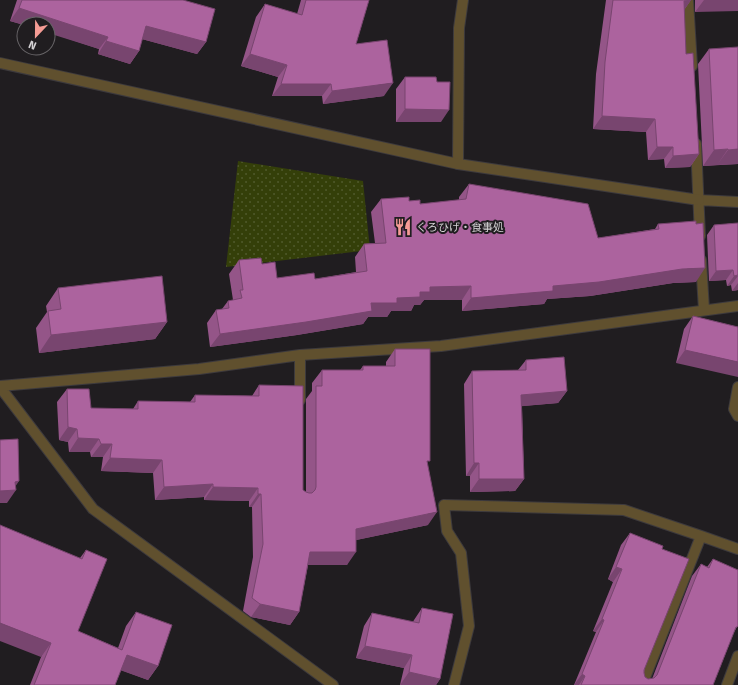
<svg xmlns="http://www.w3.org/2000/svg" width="738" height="685" viewBox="0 0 738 685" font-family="'Fira Sans','Noto Sans JP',sans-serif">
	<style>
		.grass { fill: url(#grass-dots) }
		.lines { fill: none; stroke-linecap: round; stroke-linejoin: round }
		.minor-casing { stroke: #3d3a3d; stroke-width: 12 }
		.tertiary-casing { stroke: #3d3a3d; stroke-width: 12 }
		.minor { stroke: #60502e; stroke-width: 10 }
		.tertiary { stroke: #60502e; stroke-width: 10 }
		.wall { fill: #945588 }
		.shaded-wall { fill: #78456f }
		.building { fill: #ac639e; stroke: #78456f }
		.labels { text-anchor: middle; stroke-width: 4; stroke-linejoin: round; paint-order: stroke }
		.poi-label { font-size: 11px; fill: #d4d2d4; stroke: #201d20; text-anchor: start }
	</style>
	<defs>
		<pattern id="grass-dots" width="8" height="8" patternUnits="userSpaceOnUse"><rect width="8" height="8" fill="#343f09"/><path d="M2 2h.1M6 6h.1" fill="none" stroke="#505a2c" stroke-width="1.8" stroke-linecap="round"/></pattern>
	</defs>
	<rect width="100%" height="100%" fill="#201d20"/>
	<!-- grass -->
	<path class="grass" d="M238,161L363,181L370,250L226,267Z"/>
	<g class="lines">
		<!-- minor casing -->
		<g class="minor-casing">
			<path id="minor" d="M688,0L692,66
				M696,144L700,236
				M458,164L459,28L463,0
				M699,200L738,202
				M701,260L704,310
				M300,355V400
				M0,386L199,369L300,355L441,346L738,306
				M0,387L93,509L333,685
				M738,387L734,409L738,416
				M454,685L469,626L461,553L447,531L444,505L624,510L701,536L738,549
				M642,685L701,536
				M727,685L738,656"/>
		</g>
		<!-- tertiary casing -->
		<g class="tertiary-casing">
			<path id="tertiary" d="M0,63L458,164L699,200"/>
		</g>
		<!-- minor -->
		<use href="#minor" class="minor"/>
		<!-- tertiary -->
		<use href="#tertiary" class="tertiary"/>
	</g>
	<!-- wall -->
	<path class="wall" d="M17,0H183L206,42L197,54L142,39L139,51L130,64L98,54L99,49L24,24V25L10,21Z
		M301,0H369L356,44L384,96L323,104L322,96H272L278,77L241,66L256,17L265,4L297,14Z
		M606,0H691L684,10L686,54L699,154L690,167L665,168L664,159L648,160L646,132L593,129L596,74Z
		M695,0H738L695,12Z
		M709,49L738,164L703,166L698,64Z
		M405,77L437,82L441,122H396V89Z
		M469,184L598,238L655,229L658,224L696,282L673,283L590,296L547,299L544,304L462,311V300H424L420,305H414L411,311H391L387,317H368L363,324L297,335L210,347L207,323L216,310L222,309L228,301L233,300L229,274L239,260L262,264L277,278L315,279L356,272L355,257L364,244L375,243L371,212L381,199L409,201L420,204L459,200V197Z
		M738,223V290L732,291L731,285L727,286L726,280L709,281L707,235L714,225Z
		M58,288L167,322L155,339L39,353L36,328L47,312L46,306Z
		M693,316L738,327L676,363L684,329Z
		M395,349L427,465L428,525L356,540L347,565H308L299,612L290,625L251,617L243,611L253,557L252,507H249V501L204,500V497L155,500L153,473L101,471L103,457H91L90,452H69L68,442L59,440L57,402L67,389L91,408L133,409L138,401L190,402L195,395L252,396L259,385L303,490L306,493V399L312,391V383L322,370H360L363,366H386V362Z
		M526,360L567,391L558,403L522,406L524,479L515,491L470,492V476H466L464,384L472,371L518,370Z
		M630,533L662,549L644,673L645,677L648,679H652L692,576L701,564L707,567L713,559L737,627L734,632L713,685H574L596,632L593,631L613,582L608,579L621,545Z
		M86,550L78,631L118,648L126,626L136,612L158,666L148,680L121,670L115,685H30L80,558Z
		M422,608L440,679L436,685H400L404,668L356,658L364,626L372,613L413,622L414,620Z"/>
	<!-- shaded-wall -->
	<path class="shaded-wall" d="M691,0L682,13L684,1Z
		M704,0H738V11L695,12Z
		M19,8L108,37L99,49L48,33V24H24V25L10,21Z
		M146,26L206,42L197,54L138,38Z
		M106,41L139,51L130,64L98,54Z
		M250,54L287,65L278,77L241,66Z
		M393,83L384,96L323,104L332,91Z
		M281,84H331L322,96H272Z
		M405,109L449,110L441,122H396Z
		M602,116L655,119L646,132L593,129Z
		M657,147H673L664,159L648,160Z
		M728,149L717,165L703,166L714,150Z
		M738,149V164L717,165L728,150Z
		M699,154L690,167L665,168L673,156Z
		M705,268L696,282L673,283L590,296L547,299L544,304L462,311L471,298L553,286L682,269Z
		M733,270L726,280L709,281L716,271Z
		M734,276H738L731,285L727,286Z
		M738,283V290L732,291Z
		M471,286L462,300H424L420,305H414L411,311H391L387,317H368L363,324L297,335L210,347L220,334L397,298L420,292L430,287Z
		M167,322L155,339L39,353L51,335Z
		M685,350L738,362V377L676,363Z
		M567,391L558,403L513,407L521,395Z
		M68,427L77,429L68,442L59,440Z
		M78,438L99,439L90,452H69Z
		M101,444H112L103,457H91Z
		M110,458L162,460L153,473L101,471Z
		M474,463H479L470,476H466Z
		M479,479H524L515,491L470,492Z
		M19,481L13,490H16L7,503H0V491L15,482Z
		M213,484L204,497L155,500L164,487Z
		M213,487L258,488L249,501L204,500Z
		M258,494H261L252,507H249Z
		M437,512L428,525L347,542L356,529Z
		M310,552H356L347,565H301Z
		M616,567L622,569L613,582L608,579Z
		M260,604L299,612L290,625L251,617Z
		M602,619L604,620L596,632L593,631Z
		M0,623L51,643L41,657L0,641Z
		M365,646L412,655L404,668L356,658Z
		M127,655L158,666L148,680L117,669Z
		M409,672L440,679L436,685H400Z
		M582,674L585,676L579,685H574Z"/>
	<!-- building -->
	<path class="building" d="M22,0H183L215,9L206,42L146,26L139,51L106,41L108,37L19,8Z
		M306,0H369L356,44L387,40L393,83L332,91L331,84H281L287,65L250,54L265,4L302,15Z
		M613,0H691L684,1L686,54L693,53L699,154L673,156V147H657L655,119L602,116L605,62Z
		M738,47V149L728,150V149L714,150L709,49Z
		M405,77H436L437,82H450L449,110L405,109Z
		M469,184L588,204L598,238L659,229L658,224L696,221V224L703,223L705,268L682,269L599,282L553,286V291L471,298V286L430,287V292H420V297L397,298V303H371L372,311L306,322L220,334L216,310L229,308L228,301L242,298L240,290H243L239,260L261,258L262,264L275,262L277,278L314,273L315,279L367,271L364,244L386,243L381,199L409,197V201L420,200V204L466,199Z
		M738,223V275L734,276L733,270L716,271L714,225Z
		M162,276L167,322L51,335L48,311L61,309L58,288Z
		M693,316L738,327V362L685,350Z
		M395,349H430V461H427L437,512L356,529V552H310L299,612L260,604L252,598L263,544L261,494H258V488L213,487V484L164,487L162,460L110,458L112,444H101L99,439L78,438L77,429L68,427L67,389H89L91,408L138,409V401L195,402V395L259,396V385L303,386V490L306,492L309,493H312L315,490L316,487V386H322V370H363V366H395Z
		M564,357L567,391L521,395L524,479H479V463H474L472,371L526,370V360Z
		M18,439L19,481L15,482L16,490L0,491V440Z
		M0,525L82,559L86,550L107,559L78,631L122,650L136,612L172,625L158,666L127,655L115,685H34L51,643L0,623Z
		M630,533L663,546L662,549L689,559L644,670V673L645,677L648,679L654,678L657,675L701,564L709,568L713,559L738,570V626L737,627H736L713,685H581L585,676L582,674L604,620L602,619L622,569L616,567Z
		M422,608L453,614L440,679L409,672L412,655L365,646L372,613L419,623Z"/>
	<!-- icons -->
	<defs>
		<g id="restaurant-bare" transform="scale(1.38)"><path d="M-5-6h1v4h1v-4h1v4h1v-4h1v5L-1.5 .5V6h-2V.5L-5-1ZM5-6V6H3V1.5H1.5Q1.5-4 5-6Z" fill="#f59c95" stroke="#201d20" stroke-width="2.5" paint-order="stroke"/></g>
	</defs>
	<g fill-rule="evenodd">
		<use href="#restaurant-bare" x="403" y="227"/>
	</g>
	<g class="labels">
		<!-- poi labels -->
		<g class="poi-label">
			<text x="416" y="231">くろひげ・食事処</text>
		</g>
	</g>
	<!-- north arrow -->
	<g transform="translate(36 36) rotate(202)"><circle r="19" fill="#201d20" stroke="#686568"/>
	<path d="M0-3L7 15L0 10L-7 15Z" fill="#f59c95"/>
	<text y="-6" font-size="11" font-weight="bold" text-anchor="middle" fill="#d4d2d4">N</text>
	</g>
</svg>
